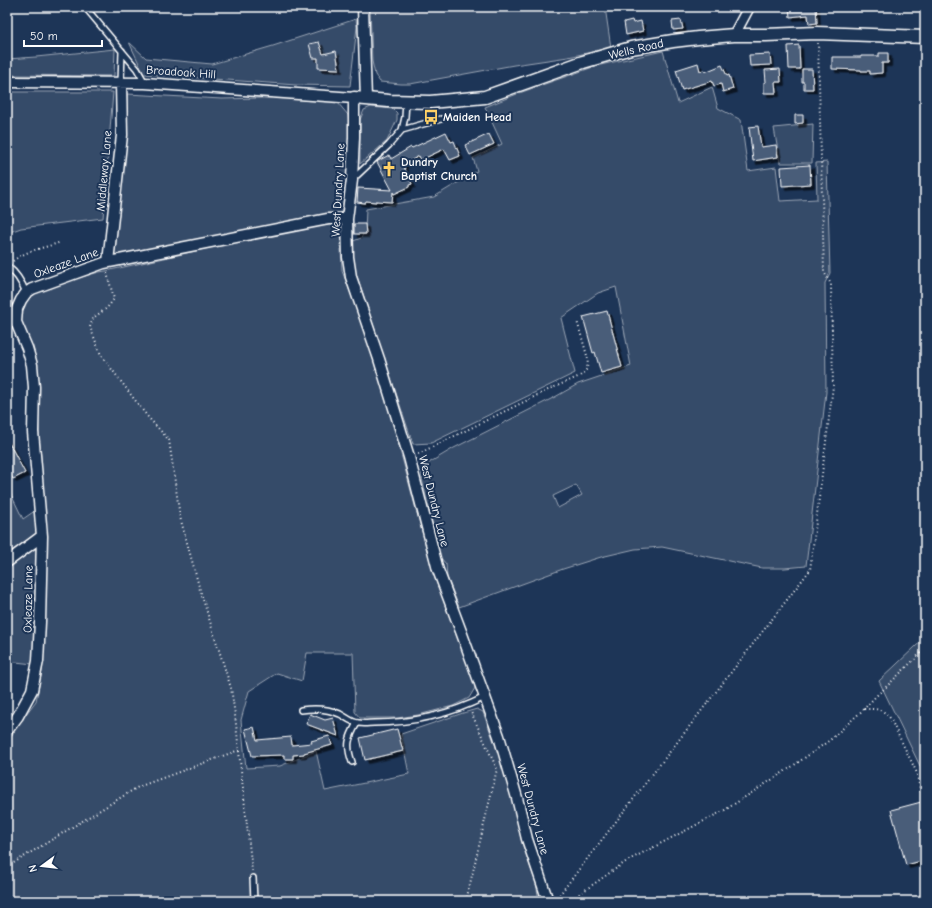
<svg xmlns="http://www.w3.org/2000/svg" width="932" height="908" viewBox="0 0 932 908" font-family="'Comic Neue',sans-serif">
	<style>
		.green { fill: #364b69; stroke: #9aa5b4; fill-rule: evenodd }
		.building { fill: #4a5d79; stroke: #fff; filter: url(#shadow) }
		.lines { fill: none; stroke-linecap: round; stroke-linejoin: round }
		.service-casing { stroke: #fff; stroke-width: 8 }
		.minor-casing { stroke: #fff; stroke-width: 13 }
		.tertiary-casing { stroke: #fff; stroke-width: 15 }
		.path { stroke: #fff; stroke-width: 2; stroke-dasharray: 1 3; stroke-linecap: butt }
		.service { stroke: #1d3557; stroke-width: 5 }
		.minor { stroke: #1d3557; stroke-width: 10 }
		.tertiary { stroke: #1d3557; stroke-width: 12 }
		.labels { text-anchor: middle; stroke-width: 4; stroke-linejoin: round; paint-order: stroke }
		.street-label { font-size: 12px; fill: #fff; stroke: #1d3557 }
		.poi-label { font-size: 12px; font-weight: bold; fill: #fff; stroke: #1d3557; text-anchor: start }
	</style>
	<defs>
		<filter id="shadow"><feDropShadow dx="3.5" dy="3.5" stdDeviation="0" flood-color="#0009"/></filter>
	</defs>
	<rect width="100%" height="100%" fill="#1d3557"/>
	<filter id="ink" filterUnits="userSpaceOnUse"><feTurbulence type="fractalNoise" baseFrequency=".025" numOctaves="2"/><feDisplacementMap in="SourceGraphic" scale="8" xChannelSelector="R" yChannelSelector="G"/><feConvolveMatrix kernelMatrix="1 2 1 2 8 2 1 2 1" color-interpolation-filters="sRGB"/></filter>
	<g filter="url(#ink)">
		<!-- green -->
		<path class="green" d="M370,7H605L611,48L568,57L514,65L410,84H401L380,82L375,75L372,61Z
			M356,19L357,27L350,86L296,85L144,74L129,42L146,58L212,64L273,46Z
			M115,49L114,76L7,75V59L36,57Z
			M663,51L678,103L712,87L718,108L741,120L748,171L776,167L780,201L817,199L816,163L827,162L830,273L825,283L826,392L806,566L785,568H762L662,547L635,549L601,557L563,569L459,607L447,577L446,564L440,557L422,479V467L454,448L555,397L578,384L631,366L616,287L598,293L561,318L575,373L431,443L413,444L355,270L351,242L361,238L365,231L366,209L434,197L477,171L473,158L502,144L485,107L522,92L596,66ZM576,485L582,495L558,508L553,496Z
			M7,92H113L103,218L21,228L7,233Z
			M127,94L222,99L300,97L324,100L338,103L348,115L351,139L344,210L339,214L258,228L114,256L126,133Z
			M371,107L393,109L397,113V120L387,141L360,164V120L364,110Z
			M813,124L812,163H780L774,128Z
			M340,224L342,271L363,325L387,402L434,576L474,679L475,688L469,698L453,706L418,715L397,718H360L355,712L353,653H307L302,681L277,673L249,691L241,720L246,768L280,766L316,751L325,791L409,774L401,734L463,713L477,709L483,712L503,766L513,801L522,843L536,883L539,901H7V739L36,701L42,672L43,658L47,538L39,434L38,392L21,324L20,311L27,299L33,291L99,272L106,271L245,240L316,226Z
			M7,486L23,519L36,510L38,533L7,554Z
			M38,544L33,664L7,661V568Z
			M925,638V778H923L921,768L879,681L915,647Z
			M925,894V901H901Z"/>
		<!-- building -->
		<path class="building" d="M793,7H816L817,23L809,24L808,15L790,17L789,8H793Z
			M632,20L633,23L641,21L643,31L626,35L624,22Z
			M681,20L683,29L673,30L672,21Z
			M319,42L323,54L336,51L339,69L318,68V58H313L309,44Z
			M799,45L800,69H789L788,46Z
			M879,53H888V63H882V73L870,74V71H861V70L832,69V57H861V56H879Z
			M770,54L771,65L750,66L749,55Z
			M698,63L700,71L704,70L705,72L722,65L727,76L729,75L733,89L723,92L721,84L714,86L712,81L682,90L676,70Z
			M780,69L781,82H775L776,93H764V82H766L765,70Z
			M802,69H812L813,89H804V82H802Z
			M795,115H803V123L795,124Z
			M758,126L761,147L776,145L778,157L753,161L749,127Z
			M446,132L451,142L454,141L460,156L450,160L444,149L421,160L419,156L403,165L412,184L409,185V187L394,194L393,192L392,202L376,201V202L366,201L365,203L357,202L358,188L392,190L377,162L378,161L389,155L391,159L411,147L412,148Z
			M489,134L494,144L470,155L465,145Z
			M810,165L811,184L782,186L781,167Z
			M354,224H365L366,234H354Z
			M607,311L622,367L601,373L595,352L593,353L583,317Z
			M7,439L25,473L13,479L7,469Z
			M310,714L325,720L333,718L338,736L306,724Z
			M254,727L257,740L291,737L292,745L312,743L311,741L329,736L332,745L304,753V754L293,755V759H284V755L252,756L245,729Z
			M397,729L403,751L365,760L360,738Z
			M925,801V860L906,865L891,810Z"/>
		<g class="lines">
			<!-- service casing -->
			<g class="service-casing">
				<path id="service" d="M85,7L137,69L145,83
					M121,82L122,51
					M402,130L441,119
					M353,179L389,145L402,130L405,117L406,102
					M7,266C16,273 22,282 26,293
					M301,710C314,708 327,708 340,714C346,717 352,723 359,723C364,724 369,723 374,723C412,723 451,714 485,697
					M352,762C346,745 348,739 357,723
					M253,878L254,901"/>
			</g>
			<!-- minor casing -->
			<g class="minor-casing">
				<path id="minor" d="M363,7L366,99
					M734,35L749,7
					M7,82L145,83L354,98V137L352,180L347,219L348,257L351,277L379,359L409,457L438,570L462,634L499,736L517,798L527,839L548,901
					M108,262L122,135L121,82
					M7,562L42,536
					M7,731L18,716L32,690L38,661L40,622L42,536L33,432L34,387L32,365L27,348L16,322L17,309L21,300L26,293L32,289L104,263L328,219H347"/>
			</g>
			<!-- tertiary casing -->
			<g class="tertiary-casing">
				<path id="tertiary" d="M354,98L389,101L430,102L485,97L583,62L631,48L673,41L698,38L734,35H766L817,33L925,37"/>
			</g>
			<!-- path -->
			<path class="path" d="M13,261C26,250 45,248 61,242
				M107,273L114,299L107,308L93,318L90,327L101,355L147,416L169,440L180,517L200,590L231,688L235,715L252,871
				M418,454L550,389L580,376L587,369L588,359L577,321
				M864,709C877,709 882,708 890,718L916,771L921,793
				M7,867L138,787L239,750
				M557,898L810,570L833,386L831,284L824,272L818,43
				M466,901L497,769L471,712
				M569,901L627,861L725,810L790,768L830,740L864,709L876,696L884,689L925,649"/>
			<!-- service -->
			<use href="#service" class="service"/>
			<!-- minor -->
			<use href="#minor" class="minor"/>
			<!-- tertiary -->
			<use href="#tertiary" class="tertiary"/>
		</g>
	</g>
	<!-- icons -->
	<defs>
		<g id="bus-bare" transform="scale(1.2)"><path d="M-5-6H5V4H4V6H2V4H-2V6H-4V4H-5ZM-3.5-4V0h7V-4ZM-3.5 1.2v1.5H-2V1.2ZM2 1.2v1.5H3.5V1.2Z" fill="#ffd166" stroke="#1d3557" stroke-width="2.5" paint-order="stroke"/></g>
		<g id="church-bare" transform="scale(1.2)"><path d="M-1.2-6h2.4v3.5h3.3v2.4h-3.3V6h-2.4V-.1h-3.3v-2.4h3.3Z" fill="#ffd166" stroke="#1d3557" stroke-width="2.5" paint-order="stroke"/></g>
	</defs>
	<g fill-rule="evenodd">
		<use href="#bus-bare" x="431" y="117"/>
		<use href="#church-bare" x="389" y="169"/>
	</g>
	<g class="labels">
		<!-- street labels -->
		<g class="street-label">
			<text transform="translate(636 49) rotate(-13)" y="4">Wells Road</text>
			<text transform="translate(181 72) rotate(4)" y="4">Broadoak Hill</text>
			<text transform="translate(104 171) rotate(-85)" y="4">Middleway Lane</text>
			<text transform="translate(338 190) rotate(-87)" y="4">West Dundry Lane</text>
			<text transform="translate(66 263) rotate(-20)" y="4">Oxleaze Lane</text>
			<text transform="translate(434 501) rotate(76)" y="4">West Dundry Lane</text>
			<text transform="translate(28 599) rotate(-89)" y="4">Oxleaze Lane</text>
			<text transform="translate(533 809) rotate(75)" y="4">West Dundry Lane</text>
		</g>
		<!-- poi labels -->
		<g class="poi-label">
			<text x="443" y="121">Maiden Head</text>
			<text x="401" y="166">Dundry<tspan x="401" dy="14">Baptist Church</tspan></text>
		</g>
	</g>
	<!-- margin -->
	<rect width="932" height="908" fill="none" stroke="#1d3557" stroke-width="24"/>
	<rect x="12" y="12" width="908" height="884" fill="none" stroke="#fff" stroke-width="1.5" filter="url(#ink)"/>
	<!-- north arrow -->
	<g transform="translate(42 866) rotate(255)" stroke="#1d3557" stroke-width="3" paint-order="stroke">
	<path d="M0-3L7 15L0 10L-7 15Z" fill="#ffffff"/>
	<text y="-6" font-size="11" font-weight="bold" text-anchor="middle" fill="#ffffff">N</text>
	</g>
	<!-- scale -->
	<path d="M24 40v6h78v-6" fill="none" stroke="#ffffff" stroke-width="2"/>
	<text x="30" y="40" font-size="12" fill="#ffffff" stroke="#1d3557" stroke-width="3" paint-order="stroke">50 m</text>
</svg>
